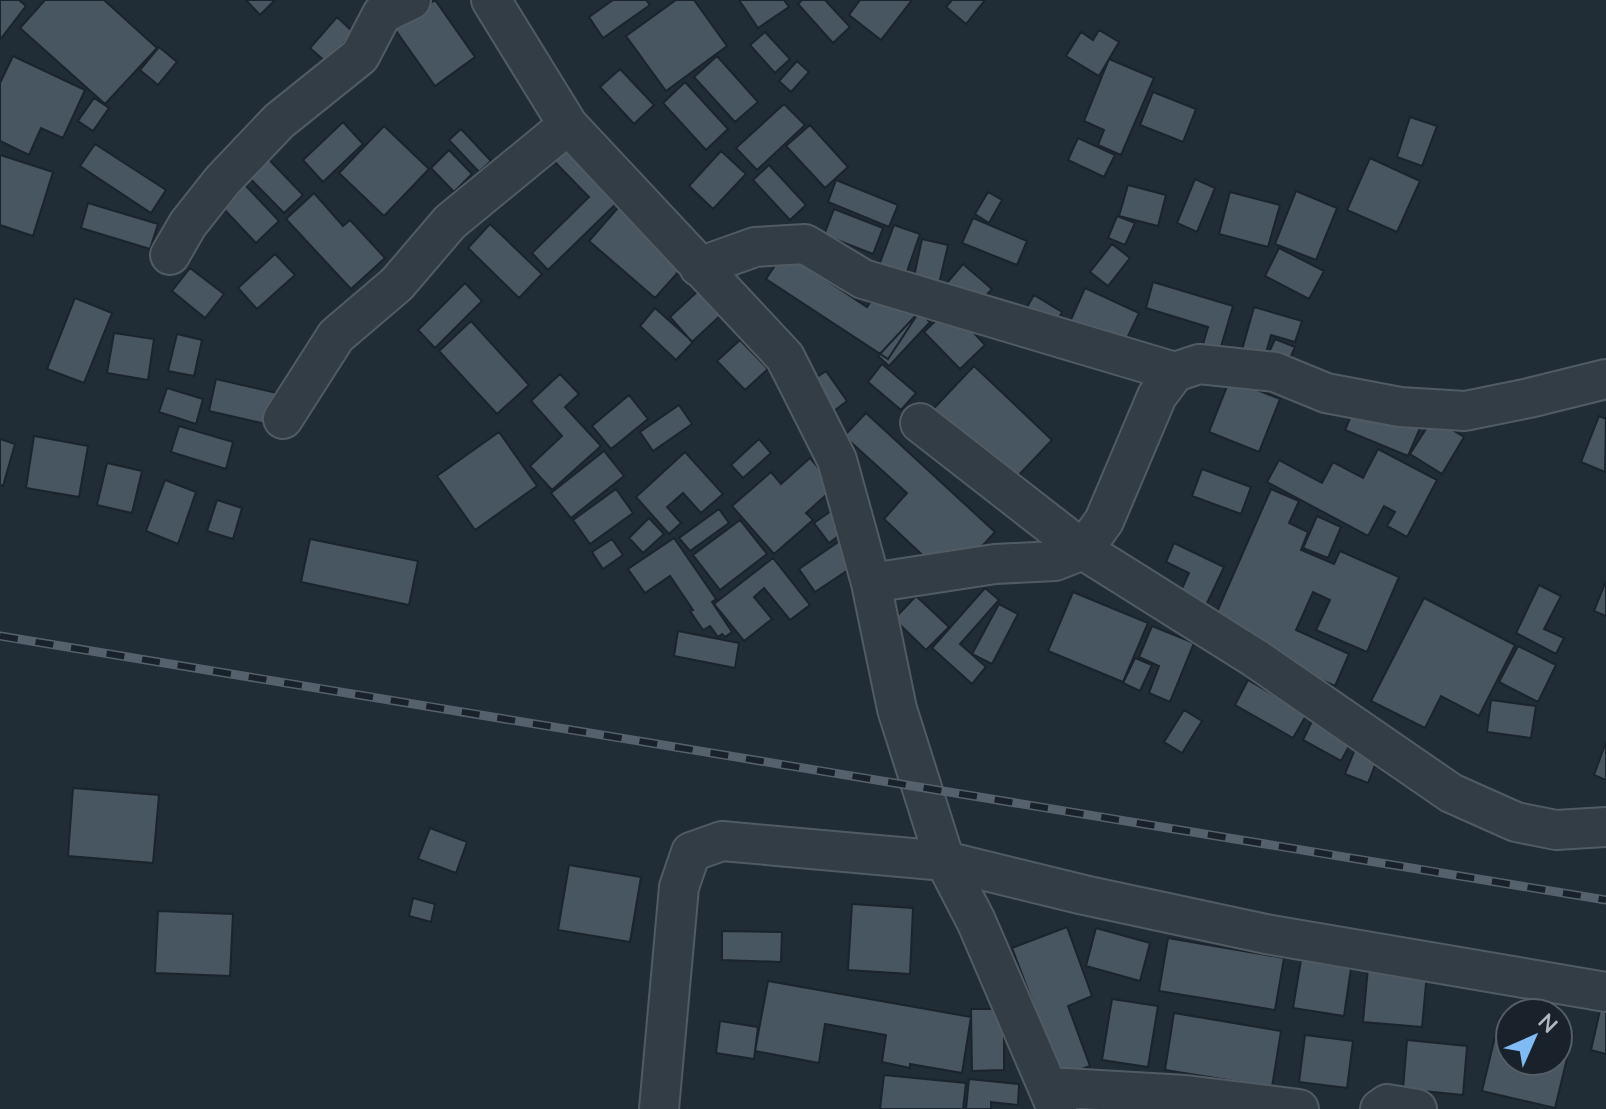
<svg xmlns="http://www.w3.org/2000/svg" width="1606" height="1109" viewBox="0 0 1606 1109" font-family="'Nunito Sans',sans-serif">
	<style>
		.building { fill: #485662; stroke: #1b242d; stroke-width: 2 }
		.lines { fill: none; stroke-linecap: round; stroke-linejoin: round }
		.minor-casing { stroke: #515b64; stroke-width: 42 }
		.minor { stroke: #333d46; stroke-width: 38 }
		.rail-casing { stroke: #55626d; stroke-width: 9 }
		.rail { stroke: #19222b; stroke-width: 6; stroke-dasharray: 18; stroke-linecap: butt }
	</style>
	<rect width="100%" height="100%" fill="#202c36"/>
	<!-- building -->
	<path class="building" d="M0,0H19L26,6L0,40Z
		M45,0H104L157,48L105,104L20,28Z
		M246,0H275L260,15Z
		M435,0L475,57L435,86L394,28Z
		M613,0H646L650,5L603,38L589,17Z
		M676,0H694L727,46L666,91L626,36Z
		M739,0H784L789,7L758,28Z
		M802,0H825L850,27L833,43L798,4Z
		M860,0H912L881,40L849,15Z
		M952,0H985L966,24L946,7Z
		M337,17L353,32L327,63L310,48Z
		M1099,30L1119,42L1099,76L1066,56L1081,32L1093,40Z
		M765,32L790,59L775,73L750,45Z
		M159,47L177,62L158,85L140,70Z
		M13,56L85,90L63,138L41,128L29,155L0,141V83Z
		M717,56L758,102L735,122L694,77Z
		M1109,59L1154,78L1121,155L1098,145L1104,130L1084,121Z
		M797,61L809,72L791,92L779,81Z
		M620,69L654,105L634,124L600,87Z
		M685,82L728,129L706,150L663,103Z
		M1153,92L1196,109L1183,142L1140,125Z
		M94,98L109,108L93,131L78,121Z
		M784,104L805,125L757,170L736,148Z
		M1410,117L1437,126L1422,166L1397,157Z
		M343,122L363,144L323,182L303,160Z
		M810,125L848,167L825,188L786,146Z
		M384,126L429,169L384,216L339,173Z
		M461,129L491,161L479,172L449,140Z
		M568,137L625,195L548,270L532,253L589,197L549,156Z
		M1078,138L1115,155L1104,177L1068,160Z
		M253,143L303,195L284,213L234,162Z
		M95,144L166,190L151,213L80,166Z
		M449,150L472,174L454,192L431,168Z
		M721,151L746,174L713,209L689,186Z
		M0,155L53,172L33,236L0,225Z
		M1370,158L1420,181L1397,232L1347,210Z
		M769,165L806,205L790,220L753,180Z
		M228,167L279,221L256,243L205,189Z
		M1195,179L1215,188L1197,232L1177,223Z
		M836,180L898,205L889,227L828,202Z
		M1128,185L1166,195L1158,226L1119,216Z
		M1296,191L1337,208L1316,260L1275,244Z
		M988,192L1002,200L989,223L975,214Z
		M1230,192L1280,205L1268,247L1219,234Z
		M314,193L343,226L350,220L385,258L351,289L286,219Z
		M623,202L689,260L655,298L589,241Z
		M88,203L158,224L150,249L81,228Z
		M834,209L883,228L873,254L824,235Z
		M1117,216L1135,223L1125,245L1108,238Z
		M973,218L1027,241L1017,265L962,243Z
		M490,224L542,274L519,298L468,248Z
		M894,225L920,234L902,286L875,276Z
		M922,239L948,245L936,297L911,291Z
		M1112,244L1130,258L1108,286L1090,272Z
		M1279,248L1324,271L1309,299L1265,276Z
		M784,252L867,307L881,286L919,312L888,359L766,279Z
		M275,254L295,275L257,309L238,288Z
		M963,264L992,289L974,309L946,284Z
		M190,268L224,294L205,318L172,291Z
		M1153,282L1233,306L1217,360L1200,355L1208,327L1146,308Z
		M465,283L482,301L435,348L418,330Z
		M1085,288L1139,313L1114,366L1061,342Z
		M700,289L722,314L692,342L670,317Z
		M1034,295L1062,312L1056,324L1027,307Z
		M75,298L112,313L84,383L47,369Z
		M950,307L985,345L960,369L924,332Z
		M1254,307L1302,321L1295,342L1271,335L1263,364L1240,357Z
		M655,308L693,342L676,360L640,326Z
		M919,312L930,322L889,366L878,356Z
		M471,321L529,385L497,414L439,351Z
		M114,333L154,339L148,380L107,373Z
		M177,334L202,340L194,376L168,371Z
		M1275,339L1295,347L1284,372L1264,364Z
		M740,340L768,369L745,390L717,361Z
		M882,364L916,393L901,410L868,382Z
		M974,366L1052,440L1016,478L920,423Z
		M826,371L847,401L830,414L808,383Z
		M560,374L579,394L565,407L601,446L552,490L530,466L562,436L531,401Z
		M216,379L277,393L270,425L209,411Z
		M1230,379L1280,399L1259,452L1209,432Z
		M167,388L203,399L196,424L159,412Z
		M629,395L648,419L611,449L592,426Z
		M1357,402L1420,428L1408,456L1345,430Z
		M679,405L692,424L653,451L640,432Z
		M866,413L995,532L950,581L884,519L907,493L844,436Z
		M1599,416L1606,419L1605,472L1581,462Z
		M1433,418L1464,437L1442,474L1410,454Z
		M179,426L233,442L226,469L171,452Z
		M499,432L537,486L475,530L437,476Z
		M34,436L88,446L79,497L26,488Z
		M0,439L15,444L3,486L0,485Z
		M759,439L771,453L743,478L731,465Z
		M1378,449L1437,480L1407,537L1387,526L1395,512L1384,506L1368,536L1267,482L1279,460L1322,483L1333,462L1363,478Z
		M604,451L624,476L571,518L551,493Z
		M685,452L723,494L701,513L683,493L667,507L681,523L669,534L636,497Z
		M810,458L835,487L806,513L813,520L774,554L732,506L771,472L781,484Z
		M107,463L142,471L132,513L97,505Z
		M1202,469L1251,487L1241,514L1192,496Z
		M165,480L196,492L178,544L146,531Z
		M616,489L633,513L590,544L573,520Z
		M1271,489L1299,501L1289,523L1308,532L1301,550L1334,564L1340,551L1399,577L1367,652L1316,630L1330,600L1313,592L1296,630L1349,654L1335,686L1209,630Z
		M217,500L242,508L233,539L207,531Z
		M838,506L852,526L829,543L814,523Z
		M719,509L729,523L690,551L679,538Z
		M1317,516L1341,527L1328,558L1303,548Z
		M649,518L664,534L643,553L629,538Z
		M740,520L767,554L720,590L693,555Z
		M674,538L716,599L712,602L732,632L725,637L722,634L718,637L710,626L703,630L690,611L693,610L670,576L645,593L628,569Z
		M844,538L860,562L815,592L799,569Z
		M310,539L418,561L409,605L301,582Z
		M612,539L623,555L603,569L592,552Z
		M1174,543L1224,567L1200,618L1174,606L1189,573L1166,562Z
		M773,558L810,605L790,620L764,588L754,597L772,619L744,641L714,604Z
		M1606,581V616L1594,611Z
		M1539,585L1561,596L1544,629L1564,638L1556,654L1516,633Z
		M985,588L999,600L960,644L986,667L972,684L932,648Z
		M1073,592L1148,623L1123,682L1048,651Z
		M916,596L949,627L926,650L894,619Z
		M1424,598L1515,645L1479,716L1441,696L1425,728L1371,701Z
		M999,604L1018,614L992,664L972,654Z
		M1152,626L1194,643L1170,702L1149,693L1159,666L1139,657Z
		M678,631L739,643L735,668L674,656Z
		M1518,646L1556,665L1538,702L1499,682Z
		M1135,658L1152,665L1140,691L1123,683Z
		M1248,680L1307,714L1293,738L1235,705Z
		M1491,700L1536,706L1531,738L1487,732Z
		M1184,710L1202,721L1182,753L1164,742Z
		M1314,717L1353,739L1341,761L1303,740Z
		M1359,739L1382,748L1368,783L1345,774Z
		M1606,742V780L1594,775Z
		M73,788L159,795L153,863L68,856Z
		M430,828L467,842L456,873L418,859Z
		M569,865L641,877L630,942L558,930Z
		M413,898L435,904L431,922L409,916Z
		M852,904L913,908L910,974L848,970Z
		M158,911L233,914L230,976L155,973Z
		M1067,927L1092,996L1068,1006L1090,1066L1061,1077L1012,948Z
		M1096,928L1150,943L1140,981L1086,966Z
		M722,931L782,932L781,962L722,960Z
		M1168,938L1284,958L1275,1010L1159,991Z
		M1301,960L1351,968L1344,1016L1293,1008Z
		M1368,968L1427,973L1422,1027L1363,1022Z
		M768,981L971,1017L962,1073L910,1064V1068L882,1062L886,1035L825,1024L819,1063L755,1051Z
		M1112,999L1158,1006L1148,1067L1102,1060Z
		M1602,1002L1606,1003V1054L1591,1050Z
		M971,1009H1004V1070L972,1071Z
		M1174,1013L1281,1031L1272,1087L1165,1070Z
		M1500,1016L1510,1018V1061H1558V1030L1573,1034L1555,1108L1482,1091Z
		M720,1021L758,1027L754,1059L716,1053Z
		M1305,1035L1353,1041L1347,1088L1299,1082Z
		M1407,1040L1467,1046L1463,1095L1403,1089Z
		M884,1075L966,1083L963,1109H880Z
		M969,1079L1019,1084L1018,1105L991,1102V1109H966Z"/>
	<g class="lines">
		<!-- minor casing -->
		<g class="minor-casing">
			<path id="minor" d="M491,0L568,125L785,357L837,460L871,583L897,709L945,861L976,921L1057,1109
				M170,255L188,224L222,181L279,121L360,56L382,14L411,0
				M699,267L755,247L805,244L863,279L1175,372
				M283,419L336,336L397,284L450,222L568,125
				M920,423L1083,550L1255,658L1451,793L1516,822L1556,830L1606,827
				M871,583L995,564L1055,561L1083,550L1104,521L1157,396L1175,372L1199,364L1275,372L1326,393L1400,407L1465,411L1529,398L1606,379
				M1048,1087L1186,1095L1299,1109
				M659,1109L679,887L691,852L722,841L945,861L1084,895L1266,934L1606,992
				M1380,1109L1387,1104L1417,1109"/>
		</g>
		<!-- minor -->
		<use href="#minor" class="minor"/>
		<!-- rail casing -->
		<g class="rail-casing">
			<path id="rail" d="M0,636L1606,900"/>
		</g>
		<!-- rail -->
		<use href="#rail" class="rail"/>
	</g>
	<!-- north arrow -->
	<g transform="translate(1534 1037) rotate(45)"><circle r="38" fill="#19222b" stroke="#545e68" stroke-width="2"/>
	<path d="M0-6L14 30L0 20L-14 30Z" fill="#80bbf5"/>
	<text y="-12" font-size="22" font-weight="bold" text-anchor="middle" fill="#adb8c3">N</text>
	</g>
</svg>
